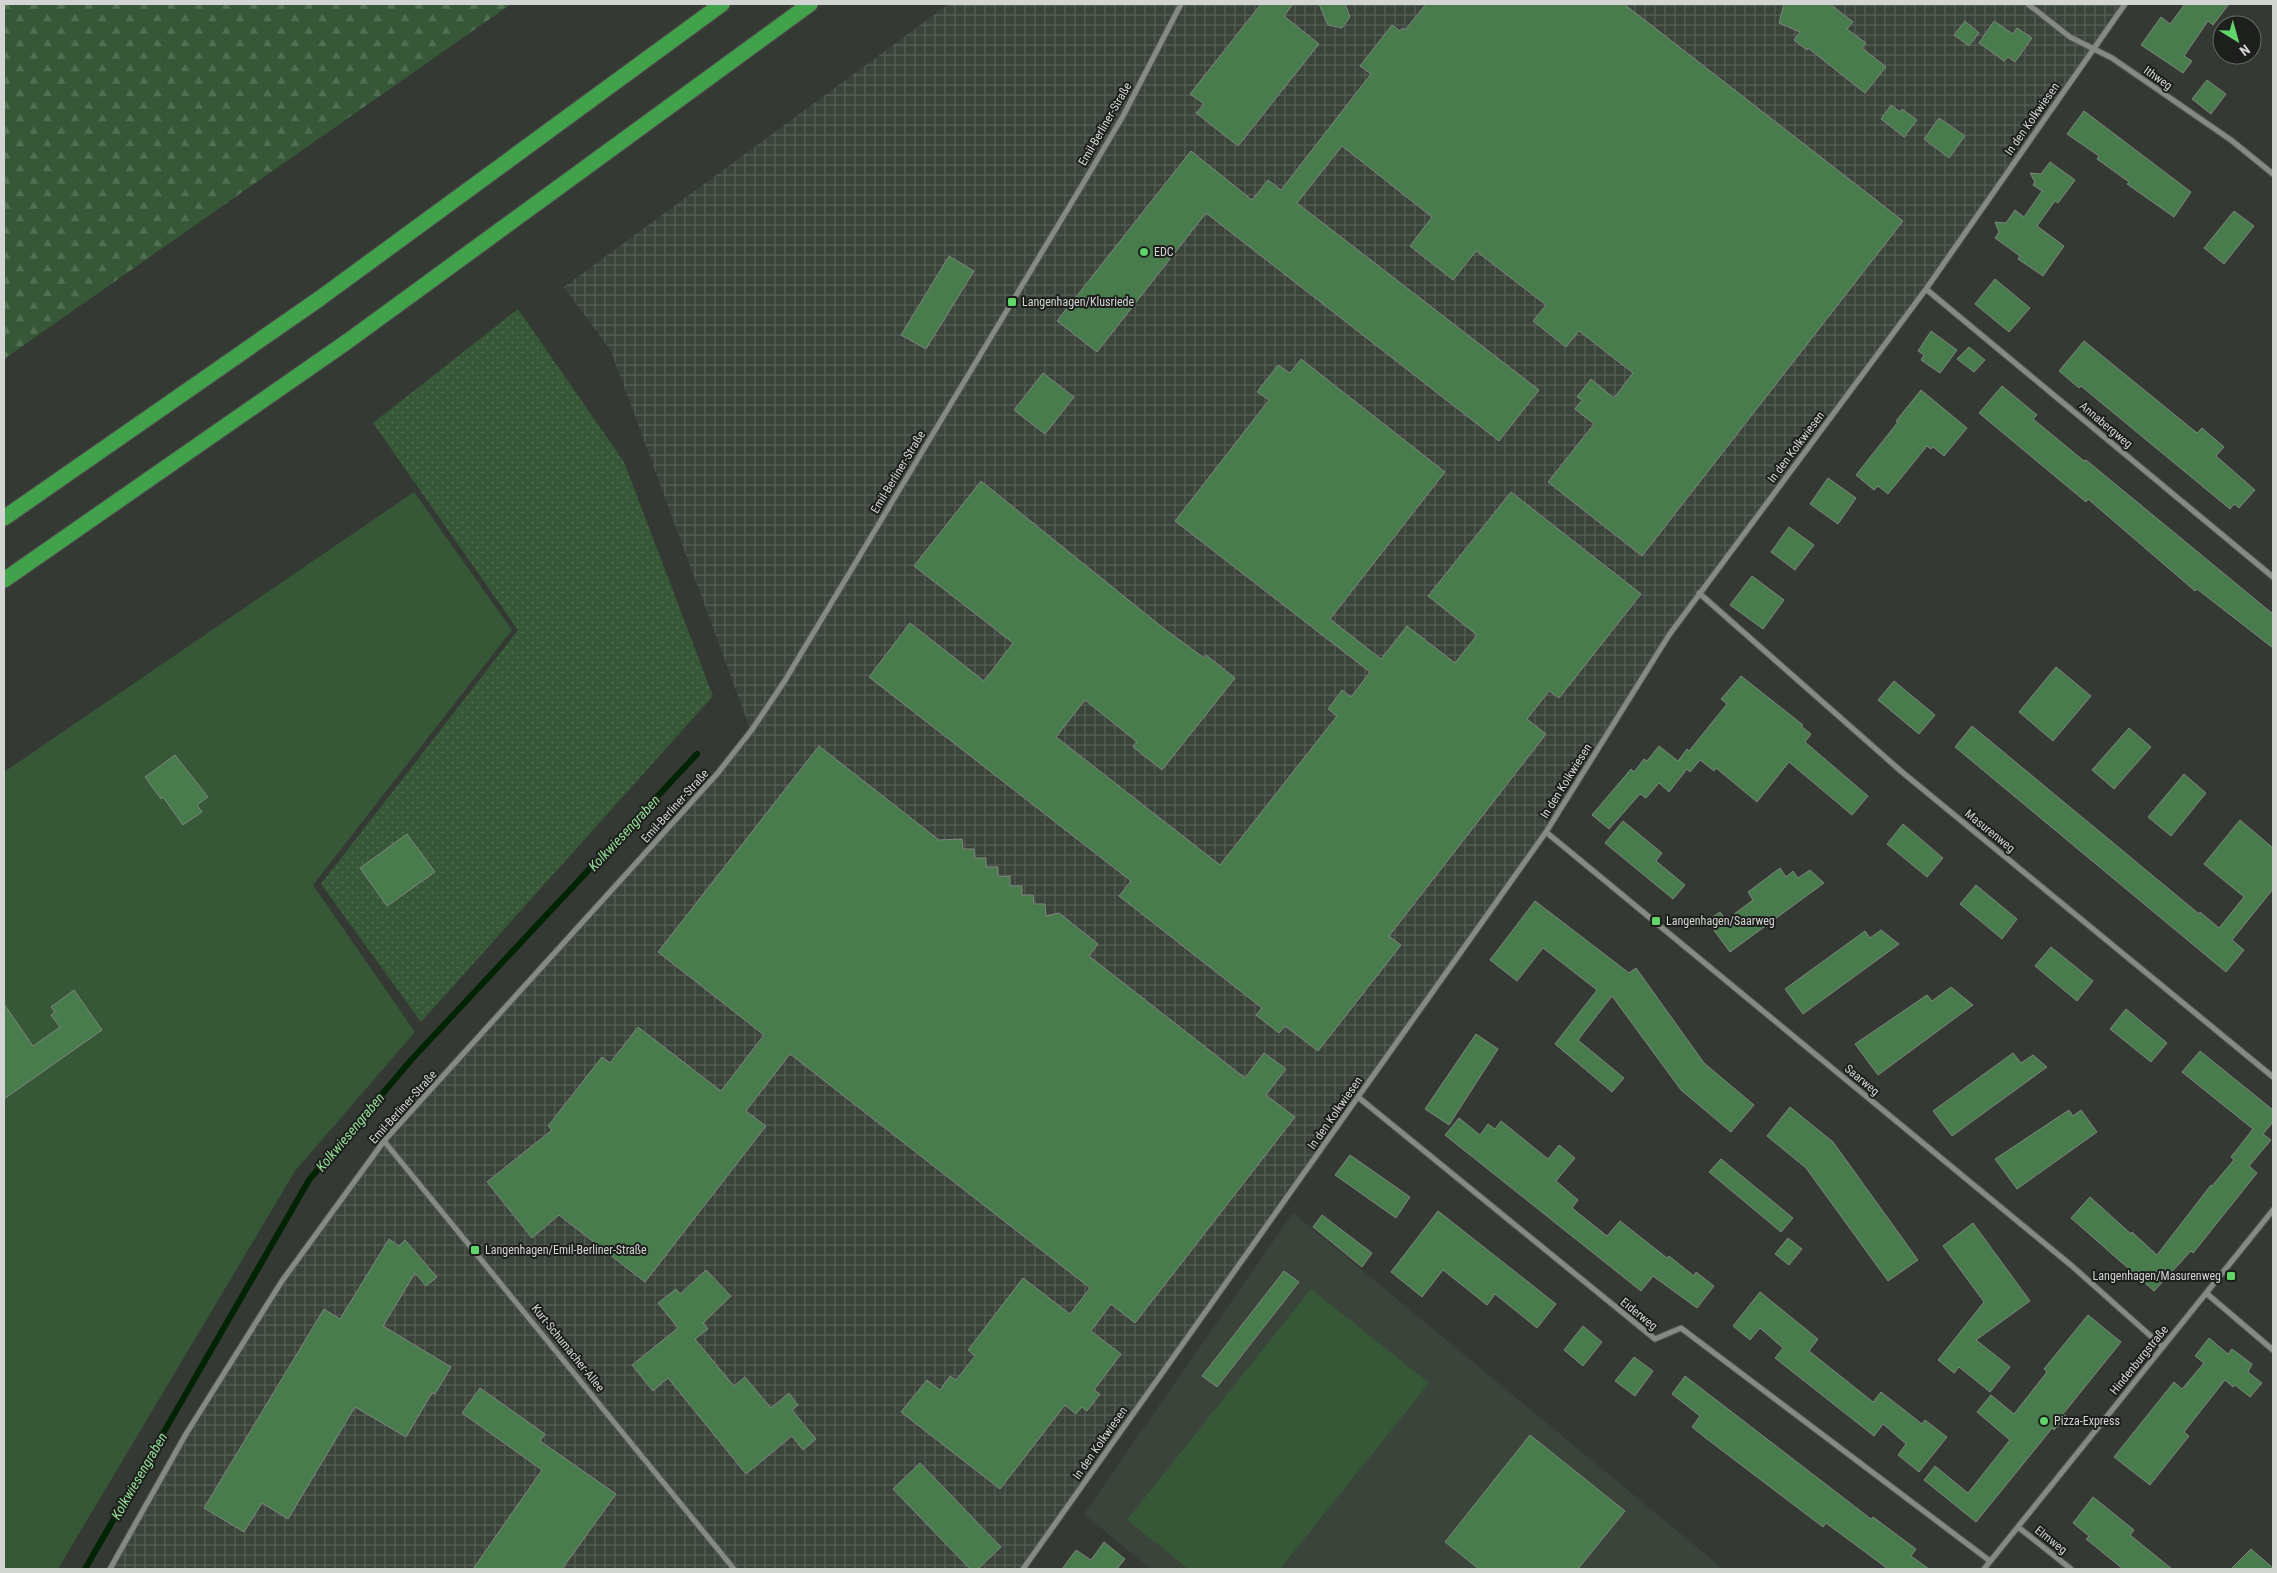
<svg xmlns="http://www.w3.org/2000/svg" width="2277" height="1573" viewBox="0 0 2277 1573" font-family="'Roboto Condensed',sans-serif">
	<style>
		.built { fill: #3b443b }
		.industrial { fill: url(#industrial-grid) }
		.grass { fill: url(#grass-dots) }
		.forest { fill: url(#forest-firs) }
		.garden { fill: #365837 }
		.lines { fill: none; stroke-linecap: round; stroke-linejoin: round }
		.stream { stroke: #002403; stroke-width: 6 }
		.building { fill: #497c4c; stroke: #808580 }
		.minor-casing { stroke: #535653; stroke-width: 7 }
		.motorway-casing { stroke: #535653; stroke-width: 17 }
		.minor { stroke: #858a85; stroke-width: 5 }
		.motorway { stroke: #41a24b; stroke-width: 15 }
		.poi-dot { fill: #60d56a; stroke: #1d1f1d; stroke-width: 2 }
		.labels { text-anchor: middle; stroke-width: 4; stroke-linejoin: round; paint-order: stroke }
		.street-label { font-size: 12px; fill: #d3d5d3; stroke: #1d1f1d }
		.poi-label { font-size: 12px; fill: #d3d5d3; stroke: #1d1f1d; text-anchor: start }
		.water-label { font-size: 14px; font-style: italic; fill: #94de97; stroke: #1d1f1d }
	</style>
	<defs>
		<pattern id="industrial-grid" width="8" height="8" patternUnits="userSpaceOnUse" patternTransform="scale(1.25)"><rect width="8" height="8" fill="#3b443b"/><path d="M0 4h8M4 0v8" fill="none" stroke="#565e56"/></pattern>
		<pattern id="grass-dots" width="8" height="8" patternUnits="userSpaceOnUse" patternTransform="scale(1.25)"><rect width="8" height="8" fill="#365837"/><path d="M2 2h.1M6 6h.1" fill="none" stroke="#526f53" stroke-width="1.8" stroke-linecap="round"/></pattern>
		<pattern id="forest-firs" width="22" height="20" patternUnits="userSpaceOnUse" patternTransform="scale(1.25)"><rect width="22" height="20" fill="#365837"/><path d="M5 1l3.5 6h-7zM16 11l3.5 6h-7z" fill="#526f53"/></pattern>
	</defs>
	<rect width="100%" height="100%" fill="#343934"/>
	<!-- built -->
	<path class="built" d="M1293,1213L1723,1569H1151L1084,1514Z"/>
	<!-- industrial -->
	<path class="industrial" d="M949,4H2125L1926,289L1669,635L1546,832L1023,1569H110L186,1434L282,1281L384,1141L751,731L611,351L564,287Z"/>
	<!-- grass -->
	<path class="grass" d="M518,309L624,462L713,696L421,1022L321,884L518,630L373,423Z"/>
	<!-- forest -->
	<path class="forest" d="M4,4H511L4,359Z"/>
	<!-- garden -->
	<path class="garden" d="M414,492L512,630L313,885L415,1032L295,1171L58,1569H4V772Z
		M1311,1289L1429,1383L1280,1569H1189L1127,1520Z"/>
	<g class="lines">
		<!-- stream -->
		<path class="stream" d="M85,1569L309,1180L412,1059L697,754"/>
	</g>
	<!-- building -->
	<path class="building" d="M1261,4H1293L1284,16L1319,44L1238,146L1196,113L1204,104L1190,94Z
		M1319,4H1345L1350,17L1342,28L1328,25Z
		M1426,4H1624L1903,221L1642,556L1548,482L1594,424L1575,409L1582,400L1577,397L1591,379L1614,398L1633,373L1579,331L1566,347L1533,321L1546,305L1476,251L1453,280L1410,246L1432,217L1342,146L1297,203L1539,390L1499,441L1206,213L1097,352L1057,321L1191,151L1252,200L1268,180L1281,190L1371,74L1360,66L1392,25L1400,31L1402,28L1405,30Z
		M1784,4H1830L1853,22L1847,29L1866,43L1862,48L1886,67L1865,93L1808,48L1807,50L1794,40L1800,32L1779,23Z
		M2185,4H2229L2213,25L2208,21L2184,56L2192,61L2183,73L2141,45L2161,17L2170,24Z
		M1965,21L1979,33L1969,46L1954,35Z
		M1994,21L2013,34L2017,28L2032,38L2015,62L2008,57L2004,61L1979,43Z
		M2207,80L2226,94L2211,114L2192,99Z
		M1891,105L1900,112L1902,109L1917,120L1904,137L1881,119Z
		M2084,111L2191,192L2174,217L2127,184L2129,182L2097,159L2099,156L2067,134Z
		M1939,118L1965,136L1949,158L1924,139Z
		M2050,162L2075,180L2058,203L2055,201L2037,226L2064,246L2043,276L2018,259L2020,256L1995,238L1999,232L1995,222L2006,223L2015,210L2024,217L2042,191L2033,185L2035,182L2030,173L2041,174Z
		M2234,211L2254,226L2224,264L2204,248Z
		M949,256L974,271L926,349L901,335Z
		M1995,279L2030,308L2009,332L1975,304Z
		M1931,331L1957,350L1940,373L1921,360L1924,355L1918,351Z
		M2084,341L2197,433L2202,428L2224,447L2216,456L2255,490L2239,508L2234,504L2230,509L2081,386L2079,388L2059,371Z
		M1969,347L1985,360L1974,372L1957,359Z
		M1301,359L1445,472L1330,619L1381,659L1407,626L1455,663L1477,635L1428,596L1511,492L1641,594L1559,698L1549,691L1527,719L1546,734L1389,936L1401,945L1318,1051L1285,1026L1279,1033L1256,1015L1262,1008L1119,896L1131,881L869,677L910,623L984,681L1013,643L914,566L981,481L1162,627L1204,658L1206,655L1235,678L1162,770L1133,747L1137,742L1085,700L1056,737L1220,865L1337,716L1328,709L1342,690L1351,697L1370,672L1175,521L1269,400L1257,392L1278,365L1290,373Z
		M1043,373L1074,397L1045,434L1014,410Z
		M2002,386L2037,415L2033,419L2084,461L2086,460L2273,614V648L2197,589L2195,591L2088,499L2086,502L1979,413Z
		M1921,390L1967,428L1944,456L1933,447L1931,449L1927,446L1888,494L1878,486L1874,490L1856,475L1898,422L1896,421Z
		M1828,478L1856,498L1838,524L1810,504Z
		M1789,527L1814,545L1795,570L1771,552Z
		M1752,576L1784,600L1763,629L1730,605Z
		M2056,667L2091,696L2053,741L2019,712Z
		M1741,676L1803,725L1801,726L1811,734L1805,742L1868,796L1852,815L1789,762L1757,802L1716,768L1714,771L1700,760L1690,772L1687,769L1669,792L1659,783L1646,798L1640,794L1609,829L1592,815L1631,769L1634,772L1644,759L1647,761L1659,746L1678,761L1687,749L1689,751L1727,704L1721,699Z
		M1894,681L1935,715L1919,734L1878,700Z
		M1972,726L2199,914L2200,912L2219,928L2244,897L2204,864L2240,820L2273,848V889L2232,940L2244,950L2226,972L1955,747Z
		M2129,728L2151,747L2114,789L2092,770Z
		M819,746L939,840L962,839L963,849H974L975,858H986V867H998V877L1010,876V886H1022V895H1033L1034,904H1045L1046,916L1059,913L1098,944L1089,956L1245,1078L1264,1053L1286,1069L1266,1095L1295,1117L1135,1323L1111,1304L1091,1331L1121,1354L1094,1390L1100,1394L1087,1411L1082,1407L1076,1414L1065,1405L1000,1489L901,1412L927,1380L940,1390L950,1376L956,1380L975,1356L968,1350L1023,1278L1070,1314L1090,1288L790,1054L746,1111L766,1126L645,1282L559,1215L532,1238L487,1182L552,1130L548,1126L602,1057L610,1063L638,1027L721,1091L764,1035L658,952Z
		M175,755L208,797L197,805L202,812L183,825L163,797L161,799L145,777Z
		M2184,774L2206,793L2171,836L2148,817Z
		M1623,821L1662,853L1656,861L1685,885L1673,899L1605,843Z
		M1903,824L1943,858L1927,877L1887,844Z
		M407,834L435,872L387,906L360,868Z
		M1780,868L1786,877L1793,871L1798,878L1810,870L1824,883L1730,952L1707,921L1720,912L1726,920L1753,900L1748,892Z
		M1976,885L2017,919L2002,939L1960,904Z
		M1535,901L1629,973L1636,968L1704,1063L1754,1105L1731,1132L1681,1090L1612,996L1578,1040L1624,1078L1612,1092L1555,1044L1597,990L1543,948L1517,981L1490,960Z
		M1881,930L1899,944L1803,1014L1785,989L1865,931L1870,938Z
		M2051,947L2093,981L2077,1001L2035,966Z
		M1951,987L1973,1005L1878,1075L1855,1044L1927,995L1932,1001Z
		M74,990L102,1030L4,1099V1004L33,1046L60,1027L51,1015L55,1012L51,1007Z
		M2126,1009L2167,1043L2151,1062L2110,1029Z
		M1476,1034L1498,1049L1449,1125L1425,1109Z
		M2200,1051L2273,1110V1122L2263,1134L2271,1140L2249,1166L2257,1173L2193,1253L2191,1251L2154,1291L2071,1218L2090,1197L2131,1234L2132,1232L2157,1255L2211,1185L2212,1186L2234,1160L2231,1157L2253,1129L2182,1072Z
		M2013,1053L2021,1063L2033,1055L2047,1067L1952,1136L1933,1111Z
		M1790,1107L1833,1142L1918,1260L1888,1281L1806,1168L1767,1136Z
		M2069,1110L2073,1116L2081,1110L2097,1132L2017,1189L1995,1159Z
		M1459,1118L1480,1135L1488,1124L1495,1129L1501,1121L1548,1159L1559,1145L1575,1158L1556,1181L1578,1200L1572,1208L1607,1236L1620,1221L1667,1258L1669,1256L1694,1276L1696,1272L1714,1286L1697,1308L1653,1276L1641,1291L1445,1135Z
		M1350,1155L1410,1197L1396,1218L1335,1175Z
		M1721,1159L1793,1218L1781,1232L1709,1172Z
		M1438,1211L1556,1304L1537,1328L1495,1294L1487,1305L1443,1270L1422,1297L1391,1272Z
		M1322,1215L1372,1253L1362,1267L1313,1227Z
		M1973,1223L2030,1301L1976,1340L2010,1367L1990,1392L1959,1367L1954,1373L1938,1360L1984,1302L1943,1246Z
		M1788,1238L1802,1249L1789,1265L1775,1254Z
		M389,1239L399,1246L405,1240L437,1277L426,1286L415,1273L383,1326L451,1367L435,1394L432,1393L406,1437L355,1407L288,1519L262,1503L244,1532L204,1508L324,1309L340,1319Z
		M706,1270L731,1296L703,1323L708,1329L695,1339L734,1386L745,1377L771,1408L789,1393L798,1405L792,1410L816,1439L803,1450L792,1436L746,1474L668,1378L653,1391L632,1365L678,1328L658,1303L676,1289L680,1294Z
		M1284,1271L1299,1282L1217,1387L1202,1376Z
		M1760,1292L1818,1339L1809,1351L1873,1402L1881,1392L1922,1424L1925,1420L1947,1437L1919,1472L1898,1455L1906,1444L1883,1424L1874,1436L1775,1358L1783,1348L1760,1328L1750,1340L1733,1326Z
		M2088,1315L2121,1342L2063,1414L2066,1416L2054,1430L2052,1428L2045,1437L1976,1522L1924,1480L1935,1466L1968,1493L2010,1440L1977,1412L1991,1395L2014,1414L2047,1372L2044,1369Z
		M1583,1326L1602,1342L1583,1366L1564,1350Z
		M2209,1338L2228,1354L2232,1349L2252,1364L2248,1372L2262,1383L2250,1397L2235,1385L2233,1387L2225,1380L2184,1432L2189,1436L2150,1485L2114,1457L2174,1382L2182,1389L2204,1363L2195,1356Z
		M1634,1357L1653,1371L1635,1396L1615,1381Z
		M1685,1376L1871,1519L1873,1517L1916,1549L1911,1556L1929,1569H1888L1826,1523L1823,1527L1703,1436L1692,1427L1700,1416L1672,1394Z
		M480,1388L545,1434L540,1441L616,1494L562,1569H473L542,1470L462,1413Z
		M1530,1435L1625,1511L1578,1569H1479L1445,1542Z
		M920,1463L1001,1547L978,1569H970L893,1489Z
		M2093,1497L2134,1530L2130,1535L2172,1569H2123L2086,1539L2089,1536L2073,1523Z
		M1104,1542L1125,1559L1117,1569H1062L1076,1550L1091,1560Z
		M2251,1549L2273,1568V1569H2231Z"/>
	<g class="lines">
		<!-- minor casing -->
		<g class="minor-casing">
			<path id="minor" d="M2028,4L2070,37L2112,58L2231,140L2273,174
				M1926,289L2273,577
				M1699,593L1902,772L2273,1077
				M1546,832L2072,1266L2163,1347
				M1358,1097L1655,1339L1681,1328L1990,1561
				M384,1141L734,1569
				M2206,1293L2273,1350
				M2018,1527L2071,1569
				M110,1569L186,1434L282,1281L384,1141L717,774L751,731L784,682L1084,182L1123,116L1181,4
				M1023,1569L1546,832L1669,635L1926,289L2125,4
				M1984,1569L2273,1210"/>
		</g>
		<!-- motorway casing -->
		<g class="motorway-casing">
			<path id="motorway" d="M4,518L319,299L722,4
				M4,580L348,341L810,4"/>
		</g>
		<!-- minor -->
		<use href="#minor" class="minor"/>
		<!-- motorway -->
		<use href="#motorway" class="motorway"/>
	</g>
	<!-- markers -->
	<g class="poi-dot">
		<circle cx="1144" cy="252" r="5"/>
		<rect x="1007" y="297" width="10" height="10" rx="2.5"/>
		<rect x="1651" y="916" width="10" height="10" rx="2.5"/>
		<rect x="470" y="1245" width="10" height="10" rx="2.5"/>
		<rect x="2226" y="1271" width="10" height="10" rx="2.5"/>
		<circle cx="2044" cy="1421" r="5"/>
	</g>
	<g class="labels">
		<!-- street labels -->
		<g class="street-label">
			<text transform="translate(2158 78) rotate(35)" y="4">Ithweg</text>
			<text transform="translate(2032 119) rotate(-55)" y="4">In den Kolkwiesen</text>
			<text transform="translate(1105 124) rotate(-60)" y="4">Emil-Berliner-Straße</text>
			<text transform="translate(2106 425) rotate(40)" y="4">Annabergweg</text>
			<text transform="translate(1796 447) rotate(-53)" y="4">In den Kolkwiesen</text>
			<text transform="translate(898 472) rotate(-59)" y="4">Emil-Berliner-Straße</text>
			<text transform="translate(1566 781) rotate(-58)" y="4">In den Kolkwiesen</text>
			<text transform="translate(675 806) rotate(-48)" y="4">Emil-Berliner-Straße</text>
			<text transform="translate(1990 831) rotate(39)" y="4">Masurenweg</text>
			<text transform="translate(1862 1080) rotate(40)" y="4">Saarweg</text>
			<text transform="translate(403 1107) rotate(-48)" y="4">Emil-Berliner-Straße</text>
			<text transform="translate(1335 1113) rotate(-55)" y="4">In den Kolkwiesen</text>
			<text transform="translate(1639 1314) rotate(39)" y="4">Eiderweg</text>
			<text transform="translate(568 1348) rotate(51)" y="4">Kurt-Schumacher-Allee</text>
			<text transform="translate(2139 1360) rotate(-51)" y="4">Hindenburgstraße</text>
			<text transform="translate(1100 1443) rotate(-55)" y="4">In den Kolkwiesen</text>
			<text transform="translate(2051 1540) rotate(38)" y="4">Elmweg</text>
		</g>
		<!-- poi labels -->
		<g class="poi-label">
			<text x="1154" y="256">EDC</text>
			<text x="1022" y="306">Langenhagen/Klusriede</text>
			<text x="1666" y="925">Langenhagen/Saarweg</text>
			<text x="485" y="1254">Langenhagen/Emil-Berliner-Straße</text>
			<text x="2221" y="1280" text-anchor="end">Langenhagen/Masurenweg</text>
			<text x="2054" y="1425">Pizza-Express</text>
		</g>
		<!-- water labels -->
		<g class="water-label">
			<text transform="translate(624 833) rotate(-47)" y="5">Kolkwiesengraben</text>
			<text transform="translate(350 1132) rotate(-50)" y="5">Kolkwiesengraben</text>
			<text transform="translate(139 1476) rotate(-60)" y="5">Kolkwiesengraben</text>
		</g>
	</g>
	<!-- border -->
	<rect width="2277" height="1573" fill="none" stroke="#d3d5d3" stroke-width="10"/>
	<!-- north arrow -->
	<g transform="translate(2237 40) rotate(143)"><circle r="24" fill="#1d1f1d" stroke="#666866"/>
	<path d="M0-4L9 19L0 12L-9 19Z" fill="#60d56a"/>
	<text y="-8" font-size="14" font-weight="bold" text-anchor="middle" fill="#d3d5d3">N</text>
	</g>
</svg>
